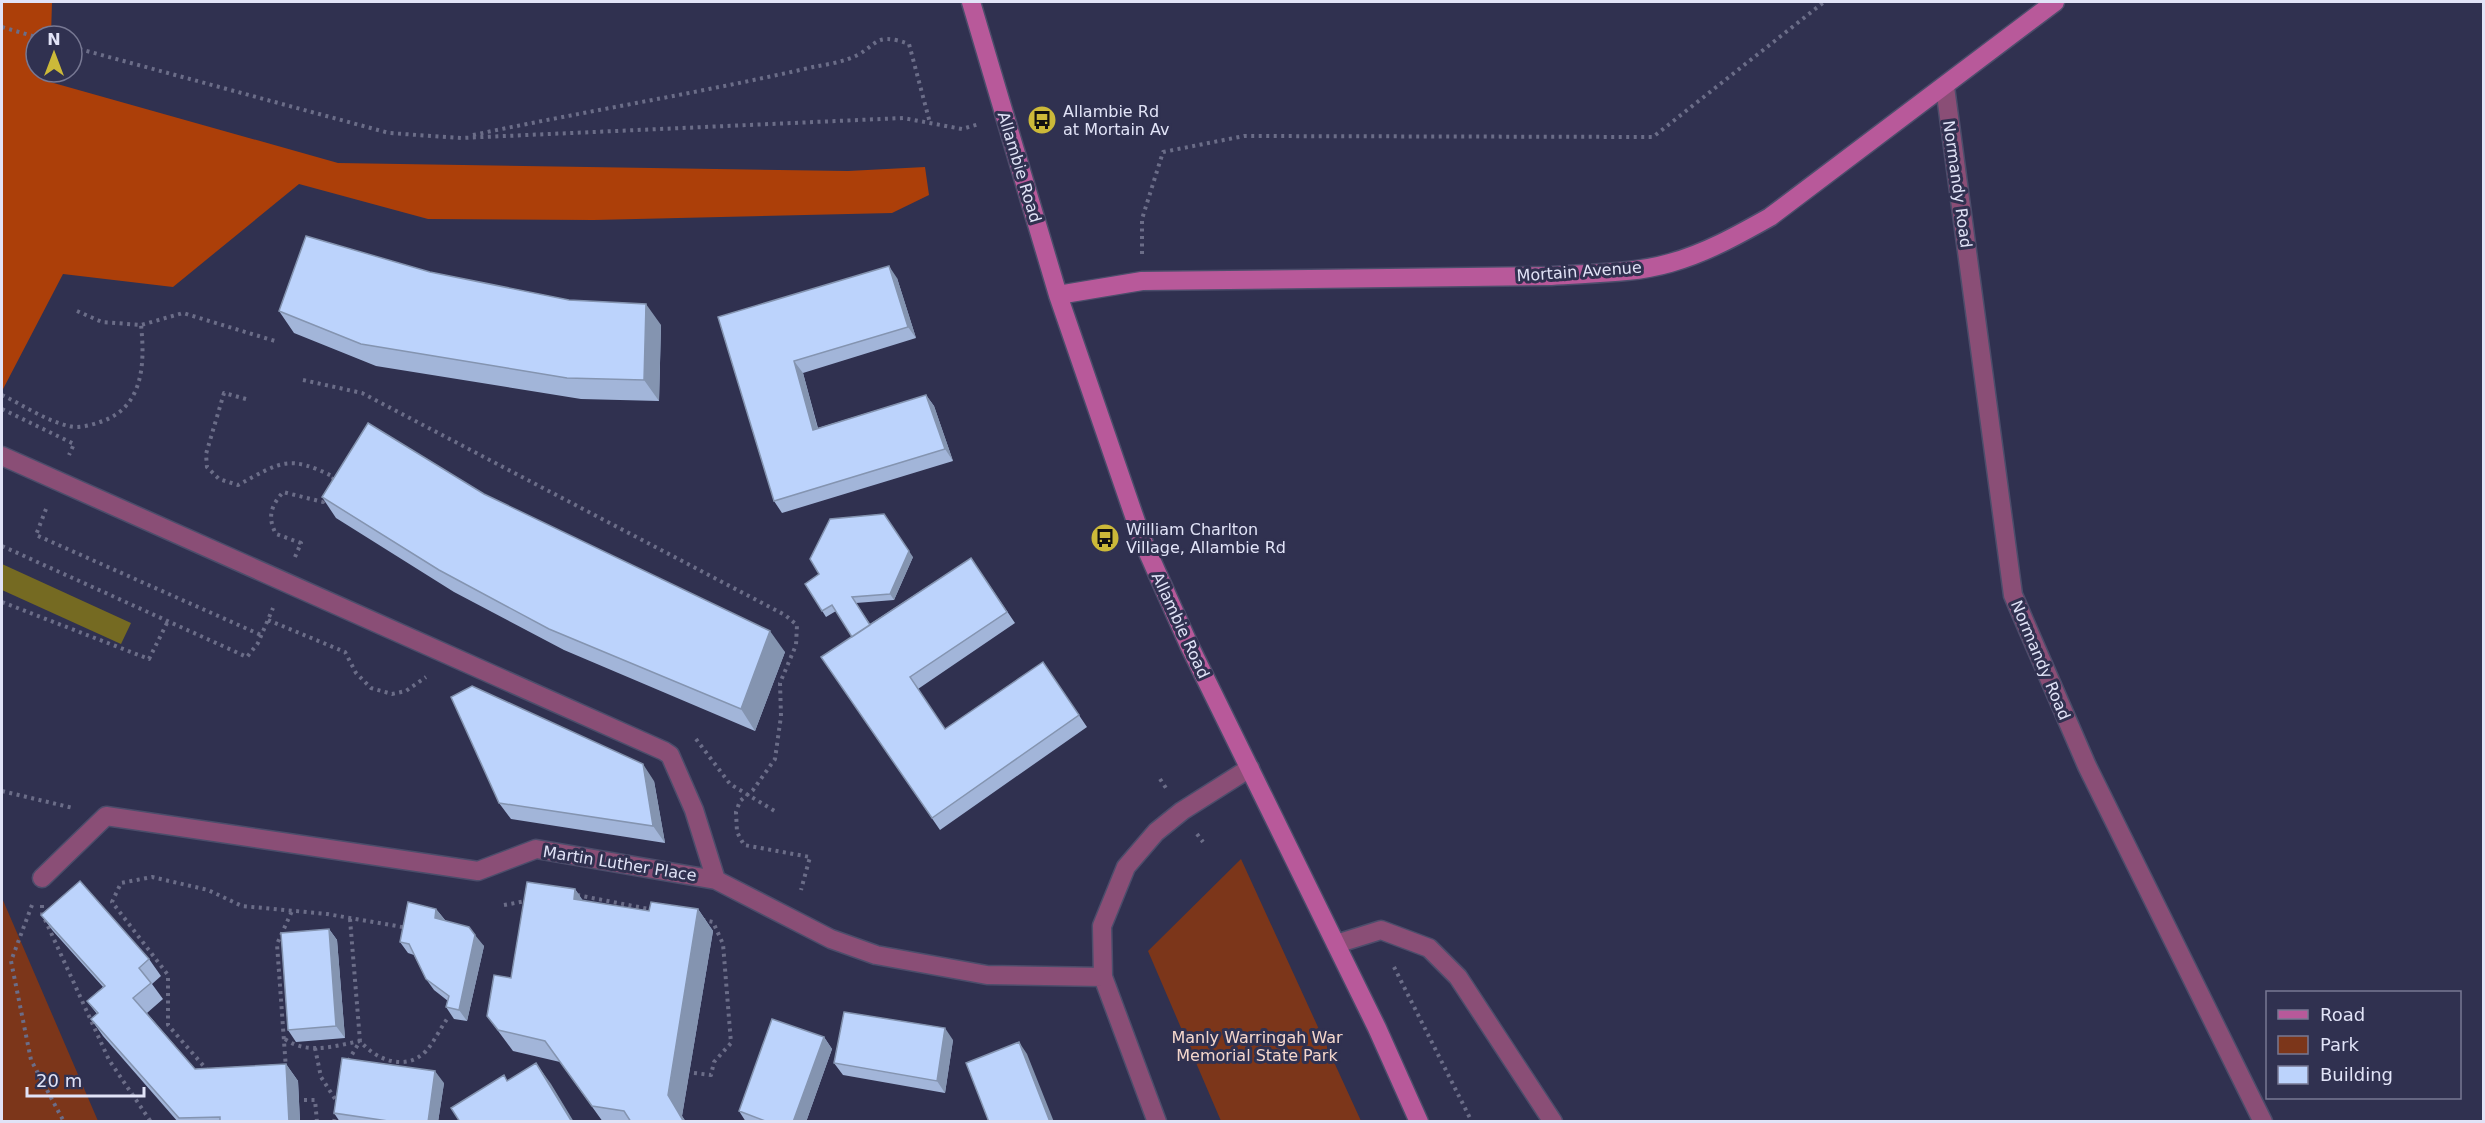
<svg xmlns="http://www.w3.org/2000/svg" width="2485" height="1123" viewBox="0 0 2485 1123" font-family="'DejaVu Sans',sans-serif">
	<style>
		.green { fill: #7c361a }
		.forest { fill: #ac3f09 }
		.water { fill: #756a22 }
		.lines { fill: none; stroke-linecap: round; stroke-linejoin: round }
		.street-casing { stroke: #4c4d6b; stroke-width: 21 }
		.secondary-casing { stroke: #4c4d6b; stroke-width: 21 }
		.path { stroke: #6b6d88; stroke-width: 4; stroke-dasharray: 3 4.5; stroke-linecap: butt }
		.street { stroke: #8a4e76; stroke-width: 18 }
		.secondary { stroke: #b8599a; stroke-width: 18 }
		.wall { fill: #a2b5d9 }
		.shaded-wall { fill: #8494b0 }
		.building { fill: #bcd3fc; stroke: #8494b0; stroke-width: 1.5 }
		.labels { text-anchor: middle; stroke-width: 6; stroke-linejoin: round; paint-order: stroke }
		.poi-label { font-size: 16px; fill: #e1e3f7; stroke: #303150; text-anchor: start }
		.street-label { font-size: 16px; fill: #e1e3f7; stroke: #303150 }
		.park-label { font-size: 16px; fill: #f5d7cc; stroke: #303150 }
	</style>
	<rect width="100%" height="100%" fill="#303150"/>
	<!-- green -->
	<path class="green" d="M1241,859L1361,1121H1221L1148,951Z
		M2,898L98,1121H2Z"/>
	<!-- forest -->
	<path class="forest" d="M2,2H52L51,36H36V72H44L43,80L338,163L848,171L925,167L929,195L892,213L594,220L428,219L299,184L173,287L63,274L2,391Z"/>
	<!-- water -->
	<path class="water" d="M2,564L131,623L121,644L2,590Z"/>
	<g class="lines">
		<!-- street casing -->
		<g class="street-casing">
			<path id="street" d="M1945,87L2013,595L2087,766L2263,1122
				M2,456L664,751L670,755L694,810L716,880
				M42,878L106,816L478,871L536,849L716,880L831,939L876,955L987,975L1103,977
				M1336,944L1381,930L1429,948L1458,977L1553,1122
				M1157,1122L1103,977L1102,926L1126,867L1156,832L1182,811L1250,768"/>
		</g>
		<!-- secondary casing -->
		<g class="secondary-casing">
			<path id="secondary" d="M971,2L1058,295L1142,539L1189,645L1377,1028L1419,1122
				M1058,295L1142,281L1551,276C1590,273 1632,274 1670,263C1706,253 1738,235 1770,217L2055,2"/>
		</g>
		<!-- path -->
		<path class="path" d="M2,27L36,37
			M72,47L389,133L461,138L903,118L962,129L979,124
			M473,135C586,111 700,93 813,67C824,65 837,63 848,59C878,49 871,30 909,44L930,123
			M1142,254V219L1163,152L1244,136L1653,137L1824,2
			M77,311L102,322L141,325L183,313L275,341
			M303,380L362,393L785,615L797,625L796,645L780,683L781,716L775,759L753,790L740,801L736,812L737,832L744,845L810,857L801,890
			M2,395C23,405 46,421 69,426C78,429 91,425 100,422C144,408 145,363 141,325
			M246,399L224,393L206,454L207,467L219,479L238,485C281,462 288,454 334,477L332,482
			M2,409L74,444L69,455
			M46,509L36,535L261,635
			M2,546L247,657L258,643L273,608
			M295,557L301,543L276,534C267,517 271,506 283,492L323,502L326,497
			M2,602L149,659L168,621
			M268,620L345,652L356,673L371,688L392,694L406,691L426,677
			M696,739L730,784L778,813
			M1160,779L1166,788
			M2,791L73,808
			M1197,834L1203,842
			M577,895L654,910
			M32,905L11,961L31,1060L64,1122
			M42,905V913L109,1060L151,1122
			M504,905L526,901
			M350,919L360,1041C376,1060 406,1072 426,1051C434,1042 440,1029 447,1019
			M1394,967L1472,1122
			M285,1039C307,1055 335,1046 360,1041L347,1063
			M315,1048L321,1077L337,1102
			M286,1069L277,944L292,911
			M208,1071L168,1025V975L112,902L121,883L152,877L208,890L242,906L327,914L408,928
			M694,1073L711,1075L714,1062L731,1043L723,944L713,922L703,920
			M304,1100H315L317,1122
			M334,1122L336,1111"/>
		<!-- street -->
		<use href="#street" class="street"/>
		<!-- secondary -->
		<use href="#secondary" class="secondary"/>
	</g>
	<!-- wall -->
	<path class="wall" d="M430,272L661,325L659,401L581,399L376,366L294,333L279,311Z
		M897,278L916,338L803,373L818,428L926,395L934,406L953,461L782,513L774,501L718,317Z
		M484,494L785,652L755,731L564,650L454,592L336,518L322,497Z
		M913,557L894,600L856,603L870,624L971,558L1015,623L918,689L945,729L1043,662L1087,727L940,830L821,657L852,637L836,611L826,617L805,584Z
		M654,781L665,843L511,819L499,803Z
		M575,889L583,901L649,911L698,909L713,931L682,1116L686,1122H603L560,1062L513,1051L487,1016L511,978Z
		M436,909L445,920L484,946L467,1021L454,1019L446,1007L448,1001L434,990L426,979L414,955L408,953L400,942Z
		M41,915L149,959L161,976L152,984L163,999L147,1013L195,1069L286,1064L298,1081L300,1122H178L103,1036L91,1019L97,1014L87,1001L103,987L53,931Z
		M329,929L337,940L345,1038L296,1042L288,1030Z
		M824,1037L832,1049L806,1122H746L739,1111Z
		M953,1040L945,1093L843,1075L834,1063Z
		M444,1083L438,1122H340L334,1113Z"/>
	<!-- shaded-wall -->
	<path class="shaded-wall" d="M889,266L897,278L916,338L908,327Z
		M646,304L661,325L659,401L644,380Z
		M794,361L803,373L821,441L813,430Z
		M926,395L934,406L953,461L945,449Z
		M884,514L913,557L894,600L890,594Z
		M770,631L785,652L755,731L741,709Z
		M643,764L654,781L665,843L653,826Z
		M575,889L590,911L574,899Z
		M436,909L445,920L435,918Z
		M698,909L713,931L682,1116L686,1122H684L668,1095Z
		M329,929L337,940L345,1038L336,1026Z
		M475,935L484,946L467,1021L459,1010Z
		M945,1028L953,1040L945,1093L937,1081Z
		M824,1037L832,1049L806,1122H793Z
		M1019,1042L1027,1054L1054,1122H1050Z
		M536,1063L551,1084L574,1122H572Z
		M286,1064L298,1081L300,1122H289Z
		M435,1071L444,1083L438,1122H428Z"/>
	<!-- building -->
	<path class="building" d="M306,236L430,272L569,300L646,304L644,380L567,378L361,344L279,311Z
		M889,266L908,327L794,361L813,430L926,395L945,449L774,501L718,317Z
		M368,423L484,494L770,631L741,709L549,629L439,570L322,497Z
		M884,514L909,551L890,594L852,597L870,625L852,637L832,605L822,611L805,584L819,574L810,559L830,519Z
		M971,558L1007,612L910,677L945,729L1043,662L1079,715L932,818L821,657Z
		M472,686L643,764L653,826L499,803L451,697Z
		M80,881L149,959L139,968L151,983L133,998L195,1069L286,1064L289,1122H220V1117L179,1118L91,1019L98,1013L87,1001L105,986L41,915Z
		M527,882L575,889L574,899L649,911L651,902L698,909L668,1095L684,1122H631L624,1111L592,1106L545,1041L498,1030L487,1016L494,975L511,978Z
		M408,902L436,909L435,918L469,927L475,935L459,1010L446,1007L449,996L426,979L409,944L400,942Z
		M329,929L336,1026L288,1030L281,933Z
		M844,1012L945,1028L937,1081L834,1063Z
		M772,1019L824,1037L793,1122H768L739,1111Z
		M1019,1042L1050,1122H989L966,1063Z
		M342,1058L435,1071L428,1122H395L334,1113Z
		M536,1063L572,1122H460L451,1108L504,1075L507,1081Z"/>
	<!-- icons -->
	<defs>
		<g id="bus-disc" transform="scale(1.5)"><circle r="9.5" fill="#ccb939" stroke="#303150"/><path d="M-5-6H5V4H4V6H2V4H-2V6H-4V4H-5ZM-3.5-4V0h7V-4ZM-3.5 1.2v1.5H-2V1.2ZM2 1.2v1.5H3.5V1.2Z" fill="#111"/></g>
	</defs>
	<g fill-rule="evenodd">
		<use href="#bus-disc" x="1042" y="120"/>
		<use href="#bus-disc" x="1105" y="538"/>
	</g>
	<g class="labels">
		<!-- poi labels -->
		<g class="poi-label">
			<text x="1063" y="117">Allambie Rd<tspan x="1063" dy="18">at Mortain Av</tspan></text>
			<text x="1126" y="535">William Charlton<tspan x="1126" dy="18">Village, Allambie Rd</tspan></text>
		</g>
		<!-- street labels -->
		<g class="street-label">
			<text transform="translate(1020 167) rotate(73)" y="6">Allambie Road</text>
			<text transform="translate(1958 184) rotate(82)" y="6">Normandy Road</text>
			<text transform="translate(1579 271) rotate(-4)" y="6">Mortain Avenue</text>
			<text transform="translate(1181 625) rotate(65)" y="6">Allambie Road</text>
			<text transform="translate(2041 660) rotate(67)" y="6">Normandy Road</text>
			<text transform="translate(620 863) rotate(9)" y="6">Martin Luther Place</text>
		</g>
		<!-- park labels -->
		<g class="park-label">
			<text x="1257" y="1043">Manly Warringah War<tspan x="1257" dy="18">Memorial State Park</tspan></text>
		</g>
	</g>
	<!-- border -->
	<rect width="2485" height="1123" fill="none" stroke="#e1e3f7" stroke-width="6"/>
	<!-- legend -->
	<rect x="2266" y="991" width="195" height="108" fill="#303150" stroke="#777893" stroke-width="1.5"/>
	<rect x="2278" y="1010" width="30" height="9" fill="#b8599a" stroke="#777893" stroke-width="1.5"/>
	<text x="2320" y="1021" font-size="18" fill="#e1e3f7">Road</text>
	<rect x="2278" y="1036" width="30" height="18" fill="#7c361a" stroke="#777893" stroke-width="1.5"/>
	<text x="2320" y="1051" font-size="18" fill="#e1e3f7">Park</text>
	<rect x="2278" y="1066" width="30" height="18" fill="#bcd3fc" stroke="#777893" stroke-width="1.5"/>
	<text x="2320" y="1081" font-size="18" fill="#e1e3f7">Building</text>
	<!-- north arrow -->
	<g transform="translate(54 54)"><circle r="28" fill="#303150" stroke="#777893" stroke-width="1.5"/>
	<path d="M0-4.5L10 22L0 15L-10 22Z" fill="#ccb939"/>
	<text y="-9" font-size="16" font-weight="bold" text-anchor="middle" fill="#e1e3f7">N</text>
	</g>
	<!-- scale -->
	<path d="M27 1087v9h117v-9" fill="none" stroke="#e1e3f7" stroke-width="3"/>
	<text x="36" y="1087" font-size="18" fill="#e1e3f7" stroke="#303150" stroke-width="4.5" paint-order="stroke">20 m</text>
</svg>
